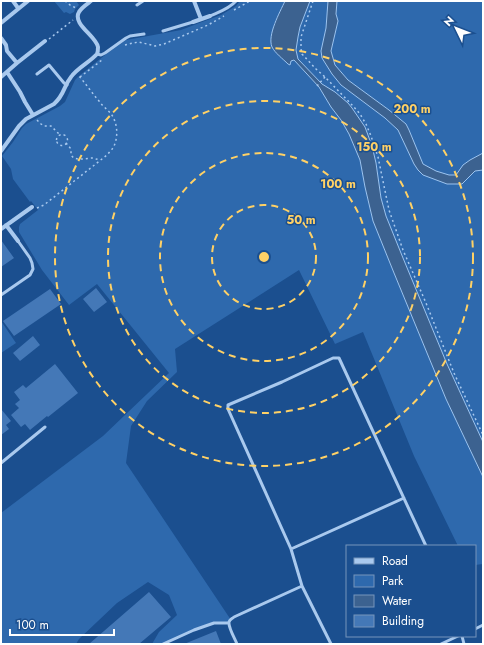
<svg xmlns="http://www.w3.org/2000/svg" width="484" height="645" viewBox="0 0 484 645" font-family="Jost,sans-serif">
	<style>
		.green { fill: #2e69ad }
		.water { fill: #3c6290; stroke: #9cc4f0 }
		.building { fill: #4478b7 }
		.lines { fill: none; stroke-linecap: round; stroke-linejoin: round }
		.path { stroke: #a9c9ee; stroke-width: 1.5; stroke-dasharray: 2 3; stroke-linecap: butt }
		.lane { stroke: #a9c9ee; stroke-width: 3 }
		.street { stroke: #a9c9ee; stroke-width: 4 }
		.ring { fill: none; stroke: #ffd166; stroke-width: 2; stroke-dasharray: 7 5 }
		.centre { fill: #ffd166; stroke: #1b4f8f; stroke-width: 2 }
		.ring-label { font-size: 12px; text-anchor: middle; font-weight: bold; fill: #ffd166; stroke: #1b4f8f; stroke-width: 3; stroke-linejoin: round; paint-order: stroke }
	</style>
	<rect width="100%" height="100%" fill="#1b4f8f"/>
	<!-- green -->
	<path class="green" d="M54,1H76L79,5L75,9L74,12L70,14L66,12L64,13Z
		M240,1H285L274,24L271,41L291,63V60H294L319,87L331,107L341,120L349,134L360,160L369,205L373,221L394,273L446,399L483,477V564L475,565V546H458L414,456L363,332L335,344L299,270L175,349L177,372L147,401L131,426L126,463L231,620L229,623H214L163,644H152L159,632L177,615L169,595L148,582L117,603L79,639L76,644H1V513L103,436L169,373L97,284L69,305L42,270L19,232V227L20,224L38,210L31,201L30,202L13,179L11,169L2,156L13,142L22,128L26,124L60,106L65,102L75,80L79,76L105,55L126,40L181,30L202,22L221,15L236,6Z
		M310,1H328L326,28L321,51L322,58L332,74L341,85L385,118L398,130L414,164L419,157L409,130L406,124L389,110L348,80L335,65L331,51L338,21L336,14L337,1H483V442L447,364L403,258L386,216L381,198L376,163L372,146L365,127L352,108L328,88L322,84L298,59L296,50L298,37L300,27Z
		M1,321L16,343L1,353Z"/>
	<!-- water -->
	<path class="water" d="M285,1H310L300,27L298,37L296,50L298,59L322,84L335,92L348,103L352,108L365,127L372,146L376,163L381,198L386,216L403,258L447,364L483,442V477L446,399L394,273L373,221L365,187L360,160L349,134L341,120L331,107L319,87L294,60L291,61L290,65L288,64C283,59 275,53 272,47C267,35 280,12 285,1Z
		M328,1H337L336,14L338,21L331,51L335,65L348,80L389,110L406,124L409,130L423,164L436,171L449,175H456L463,165L470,160L483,153V170L475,171L462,184H447L423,175L418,170L414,164L398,130L385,118L341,85L332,74L322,58L321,51L326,28Z"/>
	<!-- building -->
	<path class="building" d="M1,240L14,258L1,267Z
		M96,288L107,302L94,312L83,299Z
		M50,289L61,304L14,336L3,321Z
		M33,336L40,345L20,361L13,353Z
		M55,364L78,393L48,417L47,416L30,430L25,424L21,427L11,415L19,408L15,404L20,400L14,392L23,385L26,388Z
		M1,409L11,421L6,425L9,429L1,435Z
		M149,592L171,617L139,644H89Z
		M216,631L221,644H184Z"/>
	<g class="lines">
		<!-- path -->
		<path class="path" d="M65,1L70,5L76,8
			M313,1L301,37V49L302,54L316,69L325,77L353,106L360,114L366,124L371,136L378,157L389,210L403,250L426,303L454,373L483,435
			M234,10L250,1
			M49,39L73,20
			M125,45L133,43L139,42L155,46L164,44L208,25L224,16
			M80,77L102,60
			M317,86L325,77
			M37,120L41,124L44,126H51L59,134
			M56.5 140a5.5 5.5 0 1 1 11 0a5.5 5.5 0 1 1-11 0Z
			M66,143L71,149V155C76,162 85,158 93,158C95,159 97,159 100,160
			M37,208L44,205L107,155C109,153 111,150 113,148C118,139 118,126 113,117C110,111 103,107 99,101C92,93 86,84 79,76"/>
		<!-- lane -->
		<path class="lane" d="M137,5L143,1
			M210,16C219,12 229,9 236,1
			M163,31L193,22
			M97,54L101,55L105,53L126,38L130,36L144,34
			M37,74L49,65L64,83L67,85
			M1,295L30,275L33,269L32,263L30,258L18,241
			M1,463L45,427
			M291,549L404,498
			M475,629L483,625
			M462,636L464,644
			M163,644L194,630L214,623H229
			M237,644C235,639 228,627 229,622C230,619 232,619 234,617L302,586
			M331,644L302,586L291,549L228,409V405L282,382L333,358H339L426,546
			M441,644L458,636"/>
		<!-- street -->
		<path class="street" d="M13,1L18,8
			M194,1L201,19
			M193,22L210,16
			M1,23L28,1
			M1,38L6,45L7,51L17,63
			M7,72L20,92L25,102L33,115
			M1,77L17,63L45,41
			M1,151L19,126L26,119L54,104C65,94 63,87 71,77C77,68 90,62 97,54C98,52 98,49 98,47C96,36 72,24 79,12C81,8 87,4 91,1
			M6,225L18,241
			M1,229L32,207"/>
	</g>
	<!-- distance rings -->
	<g class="ring">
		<circle cx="264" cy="257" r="52"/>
		<circle cx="264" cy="257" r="104"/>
		<circle cx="264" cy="257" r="156"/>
		<circle cx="264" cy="257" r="209"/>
	</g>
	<circle cx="264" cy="257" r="6" class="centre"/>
	<g class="ring-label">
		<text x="412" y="113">200 m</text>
		<text x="374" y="151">150 m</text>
		<text x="338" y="188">100 m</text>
		<text x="301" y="224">50 m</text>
	</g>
	<!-- border -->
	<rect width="484" height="645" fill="none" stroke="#ffffff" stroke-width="4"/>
	<!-- legend -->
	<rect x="346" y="545" width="130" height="92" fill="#1b4f8f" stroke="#7695bc"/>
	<rect x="354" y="558" width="20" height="6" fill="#a9c9ee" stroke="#7695bc"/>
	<text x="382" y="565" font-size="12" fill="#ffffff">Road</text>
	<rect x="354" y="575" width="20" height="12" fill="#2e69ad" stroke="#7695bc"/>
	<text x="382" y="585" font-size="12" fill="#ffffff">Park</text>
	<rect x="354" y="595" width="20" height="12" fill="#3c6290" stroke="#7695bc"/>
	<text x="382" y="605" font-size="12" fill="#ffffff">Water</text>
	<rect x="354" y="615" width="20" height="12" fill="#4478b7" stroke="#7695bc"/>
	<text x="382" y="625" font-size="12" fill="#ffffff">Building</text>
	<!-- north arrow -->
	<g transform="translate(456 28) rotate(313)" stroke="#1b4f8f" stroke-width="3" paint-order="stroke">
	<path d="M0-3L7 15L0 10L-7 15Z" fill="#ffffff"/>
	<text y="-6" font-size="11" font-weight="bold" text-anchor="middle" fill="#ffffff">N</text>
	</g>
	<!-- scale -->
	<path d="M10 629v6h104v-6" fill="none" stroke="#ffffff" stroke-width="2"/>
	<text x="16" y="629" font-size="12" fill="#ffffff" stroke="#1b4f8f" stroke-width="3" paint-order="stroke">100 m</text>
</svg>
